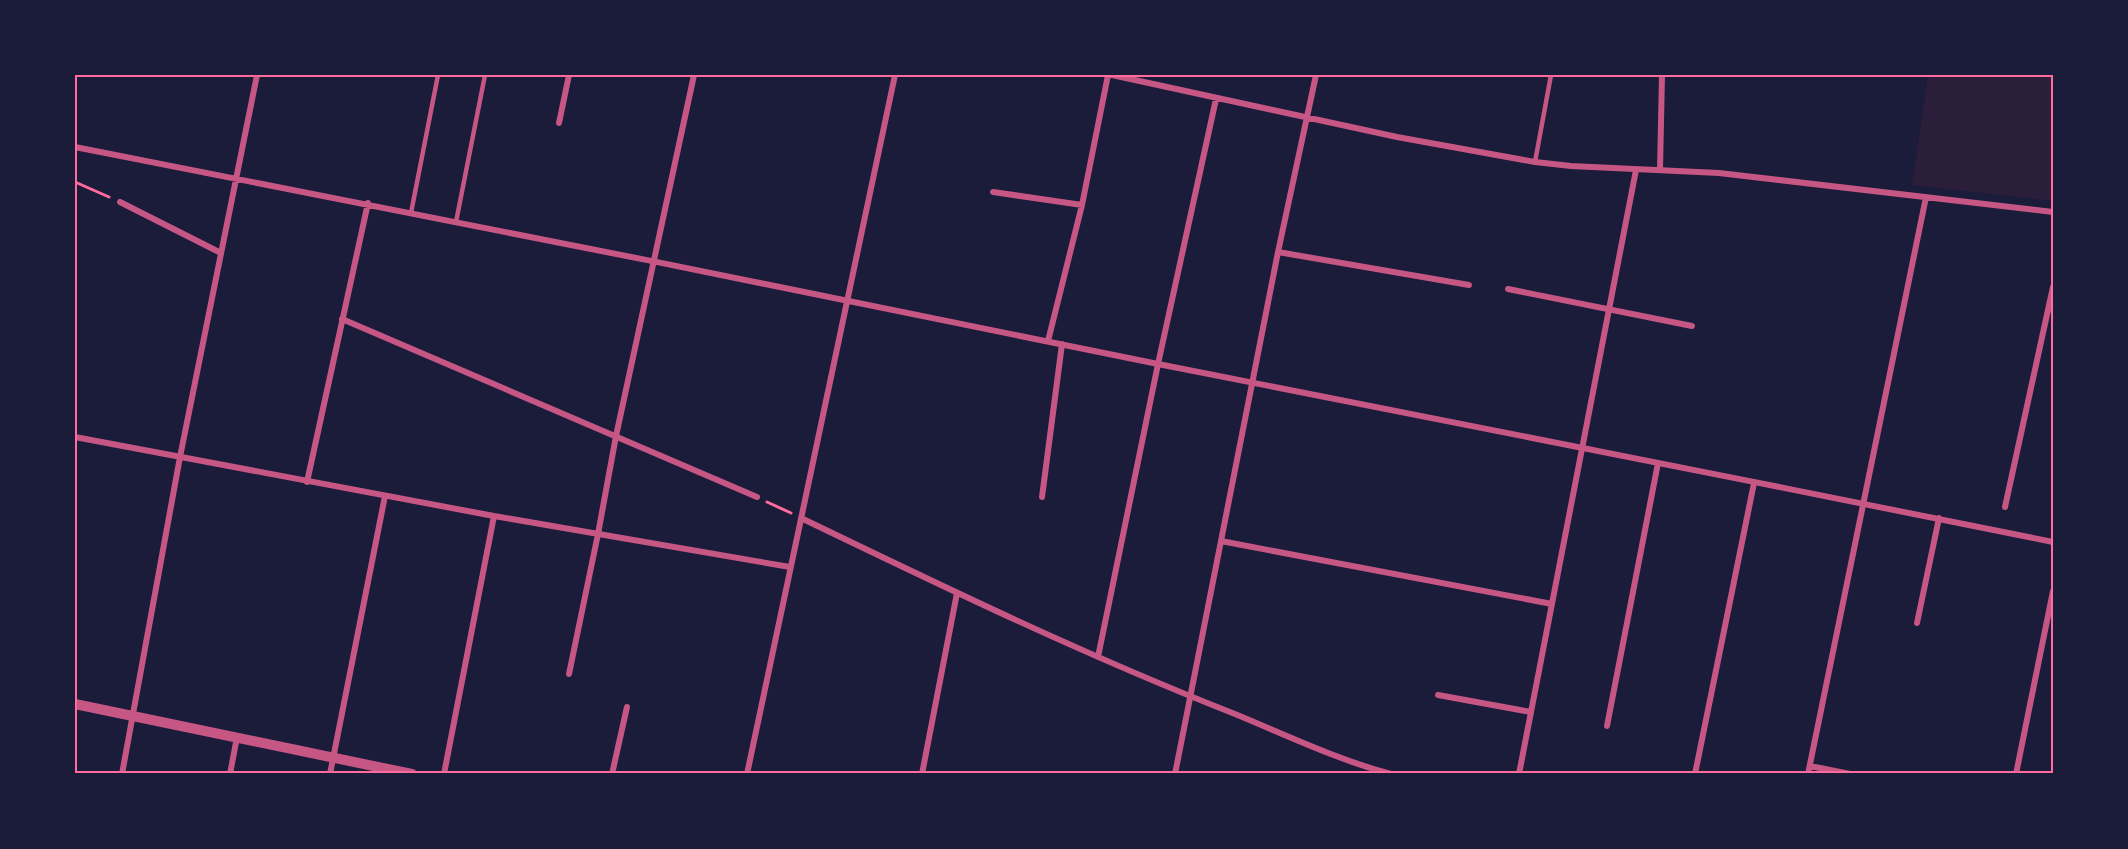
<svg xmlns="http://www.w3.org/2000/svg" width="2128" height="849" viewBox="0 0 2128 849" font-family="Poppins,sans-serif">
	<style>
		.green { fill: #2a1e3b }
		.lines { fill: none; stroke-linecap: round; stroke-linejoin: round }
		.path { stroke: #ff6b9d; stroke-width: 3 }
		.service { stroke: #c65784; stroke-width: 4.5 }
		.minor { stroke: #c65784; stroke-width: 6 }
		.tertiary { stroke: #c65784; stroke-width: 10 }
		.neatline { fill: none; stroke: #ff6b9d; stroke-width: 2 }
	</style>
	<rect width="100%" height="100%" fill="#1b1b3a"/>
	<!-- green -->
	<path class="green" d="M1928,75H2053V201L1912,185Z"/>
	<g class="lines">
		<!-- path -->
		<path class="path" d="M75,182L109,197
			M767,502L791,513"/>
		<!-- service -->
		<path class="service" d="M1535,162L1551,75
			M411,213L438,75
			M456,222L485,75"/>
		<!-- minor -->
		<path class="minor" d="M1112,75L1397,137L1535,162L1571,166L1719,173L2053,212
			M559,123L569,75
			M75,147C437,217 797,290 1158,364C1456,424 1755,481 2053,542
			M1660,170L1662,75
			M993,192L1082,205
			M120,202L221,253
			M1278,252L1469,285
			M1508,289L1692,326
			M342,319L757,497
			M1048,341L1082,205L1108,75
			M75,437L494,516L790,567
			M307,482L368,203
			M1042,497L1062,344
			M2005,507L2053,287
			M801,518C944,587 1087,656 1235,714C1286,735 1338,760 1391,774
			M1221,541L1552,604
			M1917,623L1939,518
			M1098,657L1158,364L1216,99
			M569,674L598,534L616,436L694,75
			M1438,695L1531,712
			M1607,726L1658,463
			M1810,766L1850,774
			M122,774L180,457L257,75
			M230,774L237,737
			M330,774L385,496
			M444,774L494,516
			M612,774L627,707
			M747,774L895,75
			M922,774L957,593
			M1175,774L1278,252L1316,75
			M1519,774L1636,170
			M1695,774L1754,483
			M1808,774L1926,197
			M2016,774L2053,591"/>
		<!-- tertiary -->
		<path class="tertiary" d="M75,704L412,774"/>
	</g>
	<!-- border -->
	<rect width="2128" height="849" fill="none" stroke="#1b1b3a" stroke-width="153"/>
	<rect x="76" y="76" width="1976" height="696" class="neatline"/>
</svg>
